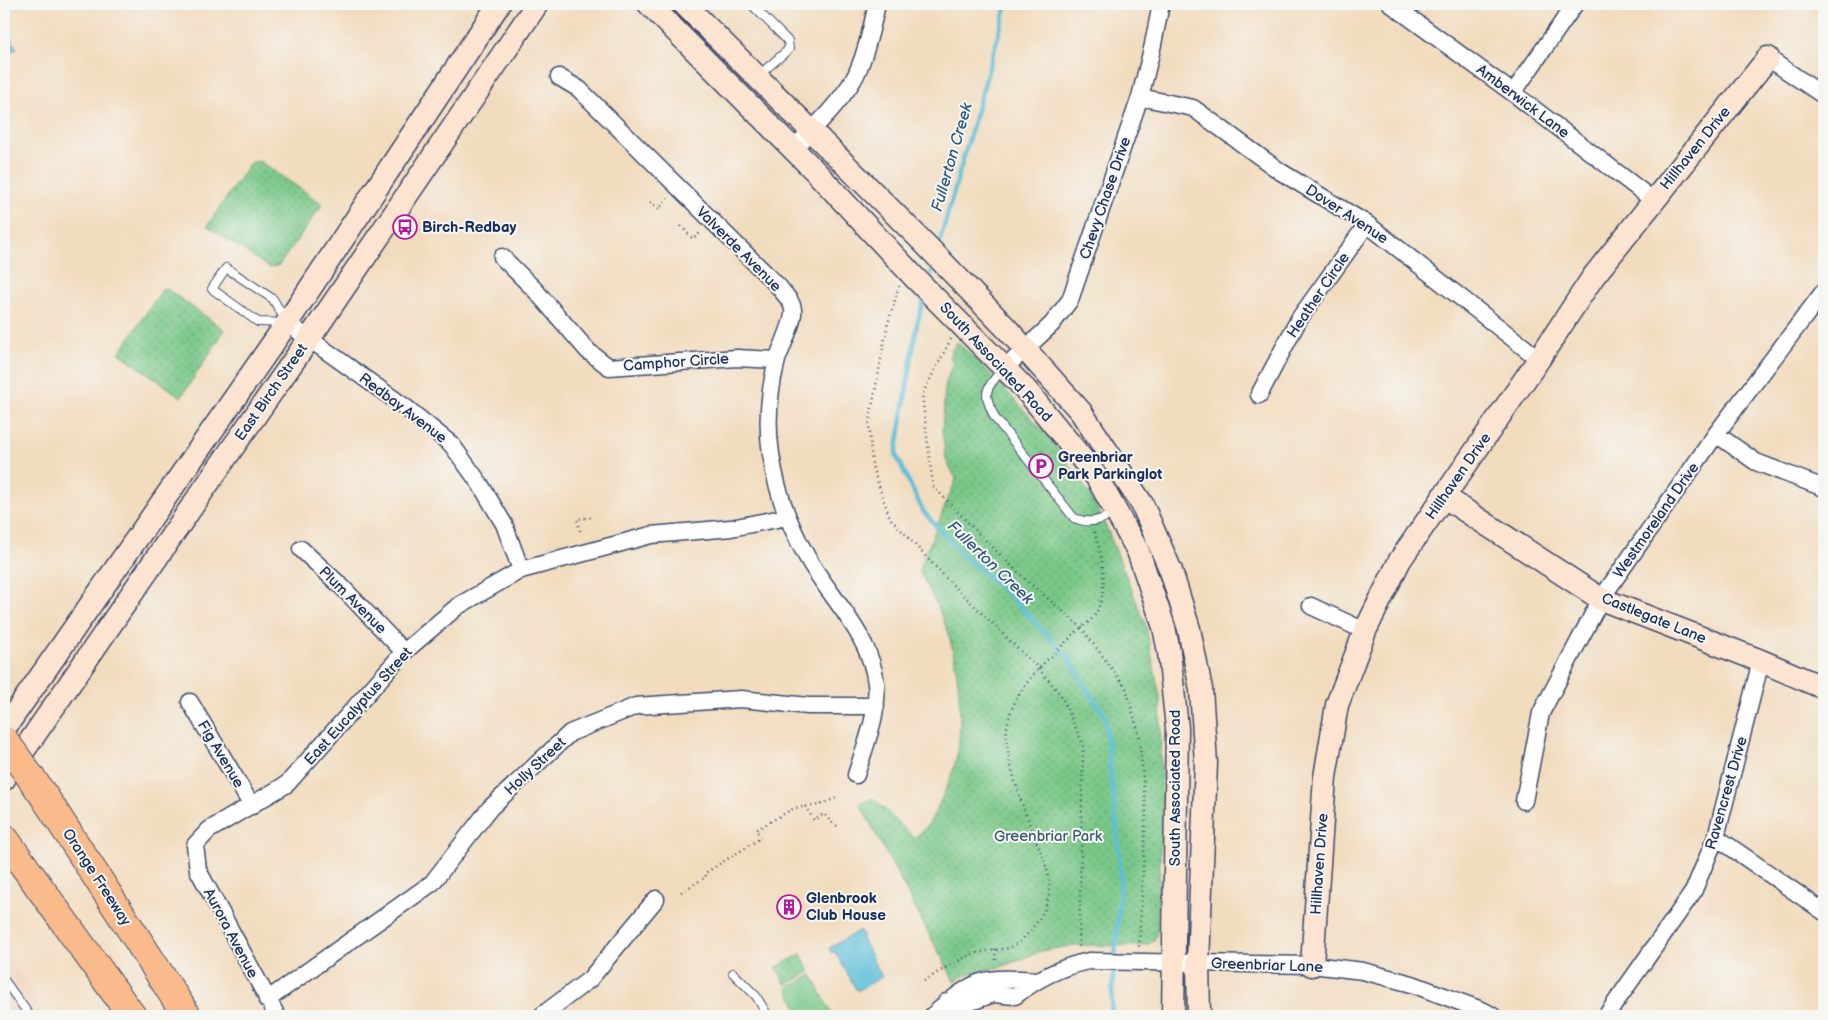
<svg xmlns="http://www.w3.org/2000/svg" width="1828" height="1020" viewBox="0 0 1828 1020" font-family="'Balsamiq Sans',sans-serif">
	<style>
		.built { fill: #eed2bb }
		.green { fill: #79c888; stroke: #4a7c73 }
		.park { fill: url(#park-dots); stroke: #4a7c73 }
		.water { fill: #5bbdd9; stroke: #3b769c }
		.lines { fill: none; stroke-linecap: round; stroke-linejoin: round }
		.stream { stroke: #5bbdd9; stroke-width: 4.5 }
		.lane-casing { stroke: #3b496c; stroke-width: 10 }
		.street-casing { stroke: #3b496c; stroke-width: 19 }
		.secondary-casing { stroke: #3b496c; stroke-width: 25 }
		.highway-casing { stroke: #3b496c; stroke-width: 30 }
		.path { stroke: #3b496c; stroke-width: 2.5; stroke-dasharray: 1 4; stroke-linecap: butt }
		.lane { stroke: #fff; stroke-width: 8 }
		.street { stroke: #fff; stroke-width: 16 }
		.secondary { stroke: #fde4d1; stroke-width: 22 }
		.highway { stroke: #fabb8c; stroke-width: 28 }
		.highway-bridge-casing { stroke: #3b496c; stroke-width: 30; stroke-linecap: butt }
		.highway-bridge { stroke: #fabb8c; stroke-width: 28 }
		.labels { text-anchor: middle; stroke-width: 4; stroke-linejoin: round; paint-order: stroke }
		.street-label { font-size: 15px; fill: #1b2f5e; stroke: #f6f6f2 }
		.poi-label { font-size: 15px; font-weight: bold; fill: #1b2f5e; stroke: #f6f6f2; text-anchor: start }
		.park-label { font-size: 15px; fill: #375d6b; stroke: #f6f6f2 }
		.water-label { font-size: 16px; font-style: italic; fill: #2e5a83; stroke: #f6f6f2 }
	</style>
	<defs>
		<pattern id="park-dots" width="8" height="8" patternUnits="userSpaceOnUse" patternTransform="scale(1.25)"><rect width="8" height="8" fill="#79c888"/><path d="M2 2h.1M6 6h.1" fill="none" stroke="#62a372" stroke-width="1.8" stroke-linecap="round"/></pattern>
	</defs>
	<rect width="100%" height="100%" fill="#f6f6f2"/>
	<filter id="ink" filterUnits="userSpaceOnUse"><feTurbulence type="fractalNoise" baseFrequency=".02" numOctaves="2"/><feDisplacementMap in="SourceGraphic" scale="10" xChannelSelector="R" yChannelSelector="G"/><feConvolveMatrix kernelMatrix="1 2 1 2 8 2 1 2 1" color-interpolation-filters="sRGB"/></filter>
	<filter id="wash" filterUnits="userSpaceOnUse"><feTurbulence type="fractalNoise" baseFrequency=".0096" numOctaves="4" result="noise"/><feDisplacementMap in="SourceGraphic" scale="20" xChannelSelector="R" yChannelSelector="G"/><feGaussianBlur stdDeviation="1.12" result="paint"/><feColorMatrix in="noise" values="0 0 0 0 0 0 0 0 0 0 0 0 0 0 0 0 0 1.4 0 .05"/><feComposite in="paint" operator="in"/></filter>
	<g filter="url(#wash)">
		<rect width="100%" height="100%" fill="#f2dcbe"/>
		<!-- built -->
		<path class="built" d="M4,950L46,1016H4Z"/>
		<!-- green -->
		<path class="green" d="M812,975L833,1016H801L787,988Z"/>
		<!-- park -->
		<path class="park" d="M259,161L323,204L279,265L270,268L207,226L250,163Z
			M164,287L225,330L181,397L119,353Z
			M957,342L988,371L1048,436L1089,493L1108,531L1145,623L1160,697L1162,811L1157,932L1154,940L1149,944L1138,946L1075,945L1042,951L1001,967L973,972L954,981L860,804L873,798L914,838C930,826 931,820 940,802C947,787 954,771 957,755C963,723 959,672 950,640C944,616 930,593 919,570L956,479L946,460L942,432L945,386L953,361L949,358L953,348Z
			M801,954L810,972L786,985L776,967Z"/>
		<!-- water -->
		<path class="water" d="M8,33L17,49L4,54V36Z
			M860,930L863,936L861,937L882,977L857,991L835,952L832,953L829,948Z"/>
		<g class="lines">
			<!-- stream -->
			<path class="stream" d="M938,248L1007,4
				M929,282L934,262
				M924,299L917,324L896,455L923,511L962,555L1006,592L1068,657L1105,717L1121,874L1115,958
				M1111,1016L1114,966"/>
		</g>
	</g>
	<g filter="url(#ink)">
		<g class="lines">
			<!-- lane casing -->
			<g class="lane-casing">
				<path id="lane" d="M751,4L788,41L789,49L759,75
					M226,268L273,299L287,323L258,322L212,289Z
					M1003,369C985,390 982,391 995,418L1074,518C1091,525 1100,520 1115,513
					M733,973L756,996L768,1016
					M4,980L30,1016"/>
			</g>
			<!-- street casing -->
			<g class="street-casing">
				<path id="street" d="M1391,4L1513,93L1653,200
					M1768,58L1824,96
					M559,77L579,89L779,287C784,294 792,301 793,309C795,320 781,348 777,360C769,391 766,422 771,454C776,490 789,525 807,557C830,598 870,634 876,683C879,714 865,746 856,775
					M1513,93L1575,4
					M1140,97L1193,108L1281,172L1367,224L1539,359
					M793,149C814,128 836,107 852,82C864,63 872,26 877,4
					M502,257L535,290L588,351L609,367L737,358L777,360
					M287,323L405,407L452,445L480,484L504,524L521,570
					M1005,368L1052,324L1070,300L1140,97L1152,49L1161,4
					M1259,395L1299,319L1367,224
					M1716,434L1756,462L1824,488
					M301,549L342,587L404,652
					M1311,606L1365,631
					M190,702L252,806
					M1524,801L1541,713L1601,599L1716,434L1824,291
					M1716,837L1824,912
					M267,1000L432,883L490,808L570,733L636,706L741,699L808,706H876
					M946,1002L960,1006L993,994L1015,996C1038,978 1060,967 1089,961L1312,965L1363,971L1412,984L1484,1011L1493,1016
					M277,1016L198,870L195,845L209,830L287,784L404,652L458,606L521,570L651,535L731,528L787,517
					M541,1016L590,979L656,899
					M932,1016C943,1006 967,986 981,982C996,977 1020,979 1036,980
					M1606,1016L1693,892L1716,837L1761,661"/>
			</g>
			<!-- secondary casing -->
			<g class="secondary-casing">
				<path id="secondary" d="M649,4L815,171L916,279L1026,390L1096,476L1138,551L1164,627L1169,652L1177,728L1173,1016
					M684,4L925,244L1008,330L1081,412L1142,504L1171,571L1189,629L1201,689L1206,763L1198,963L1199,1016
					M1443,496L1601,599L1761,661L1824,688
					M4,729L287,323L499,4
					M4,779L231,450L309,339L537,4
					M1312,965L1325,777L1337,705L1365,631L1400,560L1539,359L1593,277L1768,58"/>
			</g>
			<!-- highway casing -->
			<g class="highway-casing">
				<path id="highway" d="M44,796L187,1016
					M4,838L132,1016"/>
			</g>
			<!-- path -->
			<path class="path" d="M650,202L659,209L668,198
				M681,226L693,239L701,232
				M899,286L887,327L869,424L872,466L890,518L946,578L1039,669L1061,695L1083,745L1079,948
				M951,339L922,395L933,486L979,534L1025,579L1081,627L1126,688L1139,735L1146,812L1139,947
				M580,531L577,519L594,517
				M805,806L814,820L824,814L831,822L840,828
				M681,892L706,877L705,873L761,838L756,830L794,808L819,805L838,797
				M995,949L996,964
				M924,981C937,973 960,958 974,954C986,950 999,951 1011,947C1022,943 1041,919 1045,908C1056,882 1044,860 1034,836C1024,810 1003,754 1007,727C1013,687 1047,661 1074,634C1081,627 1092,621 1096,613C1109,589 1103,557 1094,532"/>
			<!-- lane -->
			<use href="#lane" class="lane"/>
			<!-- street -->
			<use href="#street" class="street"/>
			<!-- secondary -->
			<use href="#secondary" class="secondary"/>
			<!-- highway -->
			<use href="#highway" class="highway"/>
			<!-- highway-bridge casing -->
			<g class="highway-bridge-casing">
				<path id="highway-bridge" d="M4,740L44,796"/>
			</g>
			<!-- highway-bridge -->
			<use href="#highway-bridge" class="highway-bridge"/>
		</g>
	</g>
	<!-- icons -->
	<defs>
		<g id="bus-ring" transform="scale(1.25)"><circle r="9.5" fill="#f6f6f2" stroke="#b5179e" stroke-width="1.5"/><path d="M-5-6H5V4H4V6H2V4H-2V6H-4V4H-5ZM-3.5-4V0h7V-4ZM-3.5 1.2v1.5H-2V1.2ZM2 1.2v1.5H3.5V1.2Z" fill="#b5179e"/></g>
		<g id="parking-ring" transform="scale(1.25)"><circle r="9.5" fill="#f6f6f2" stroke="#b5179e" stroke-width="1.5"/><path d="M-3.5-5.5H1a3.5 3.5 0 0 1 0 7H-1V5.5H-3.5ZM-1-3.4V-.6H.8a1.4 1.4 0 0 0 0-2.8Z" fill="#b5179e"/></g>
		<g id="building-ring" transform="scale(1.25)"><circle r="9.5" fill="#f6f6f2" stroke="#b5179e" stroke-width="1.5"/><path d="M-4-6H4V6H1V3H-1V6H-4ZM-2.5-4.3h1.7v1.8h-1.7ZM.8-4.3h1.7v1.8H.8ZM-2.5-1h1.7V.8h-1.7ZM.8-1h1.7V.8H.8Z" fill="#b5179e"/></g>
	</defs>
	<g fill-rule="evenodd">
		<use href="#bus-ring" x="405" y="227"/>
		<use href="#parking-ring" x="1041" y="466"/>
		<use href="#building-ring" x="789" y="907"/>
	</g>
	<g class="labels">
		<!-- street labels -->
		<g class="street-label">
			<text transform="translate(1523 101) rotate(37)" y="5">Amberwick Lane</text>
			<text transform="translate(1695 148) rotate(-51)" y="5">Hillhaven Drive</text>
			<text transform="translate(1105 198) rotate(-71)" y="5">Chevy Chase Drive</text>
			<text transform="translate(1347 214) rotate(33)" y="5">Dover Avenue</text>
			<text transform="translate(739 249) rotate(45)" y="5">Valverde Avenue</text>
			<text transform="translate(1318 295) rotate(-56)" y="5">Heather Circle</text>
			<text transform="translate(676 362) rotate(-4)" y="5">Camphor Circle</text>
			<text transform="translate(996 362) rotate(47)" y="5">South Associated Road</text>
			<text transform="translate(271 392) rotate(-55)" y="5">East Birch Street</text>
			<text transform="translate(403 408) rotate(37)" y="5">Redbay Avenue</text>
			<text transform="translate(1458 476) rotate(-55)" y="5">Hillhaven Drive</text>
			<text transform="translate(1656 520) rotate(-55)" y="5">Westmoreland Drive</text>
			<text transform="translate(353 600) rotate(45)" y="5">Plum Avenue</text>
			<text transform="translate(1654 618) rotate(22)" y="5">Castlegate Lane</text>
			<text transform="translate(358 706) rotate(-48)" y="5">East Eucalyptus Street</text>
			<text transform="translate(221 754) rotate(59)" y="5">Fig Avenue</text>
			<text transform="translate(535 766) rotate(-43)" y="5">Holly Street</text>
			<text transform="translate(1175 788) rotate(-90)" y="5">South Associated Road</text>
			<text transform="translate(1726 793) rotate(-74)" y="5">Ravencrest Drive</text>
			<text transform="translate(1319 864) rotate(-86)" y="5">Hillhaven Drive</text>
			<text transform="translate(97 877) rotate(57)" y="5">Orange Freeway</text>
			<text transform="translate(231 933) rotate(62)" y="5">Aurora Avenue</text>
			<text transform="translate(1267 965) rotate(2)" y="5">Greenbriar Lane</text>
		</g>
		<!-- poi labels -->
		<g class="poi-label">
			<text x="422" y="232">Birch-Redbay</text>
			<text x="1058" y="462">Greenbriar<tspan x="1058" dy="17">Park Parkinglot</tspan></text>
			<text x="806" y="903">Glenbrook<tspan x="806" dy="17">Club House</tspan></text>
		</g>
		<!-- park labels -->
		<g class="park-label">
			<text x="1048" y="841">Greenbriar Park</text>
		</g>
		<!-- water labels -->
		<g class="water-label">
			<text transform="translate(951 157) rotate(-74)" y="6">Fullerton Creek</text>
			<text transform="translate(991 562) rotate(44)" y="6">Fullerton Creek</text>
		</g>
	</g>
	<!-- margin -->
	<rect width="1828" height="1020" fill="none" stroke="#f6f6f2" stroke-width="20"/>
</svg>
